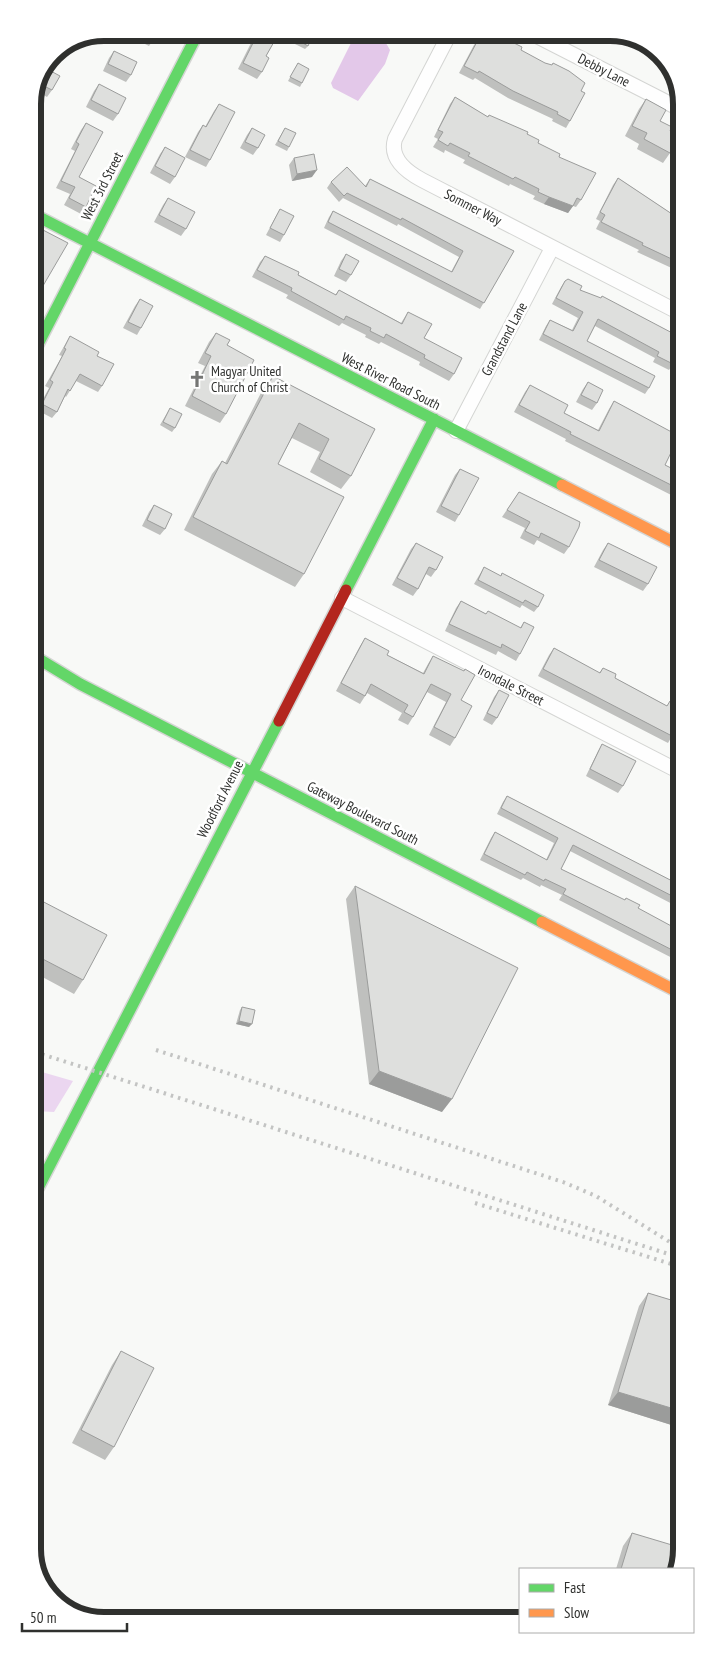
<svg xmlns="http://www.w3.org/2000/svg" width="714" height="1653" viewBox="0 0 714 1653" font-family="'PT Sans Narrow',sans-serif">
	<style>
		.forest { fill: #ebd6f0 }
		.water { fill: #e3c8e9 }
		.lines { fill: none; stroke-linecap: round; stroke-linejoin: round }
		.street-casing { stroke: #d4d5d3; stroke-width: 16 }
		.fast-casing { stroke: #d4d5d3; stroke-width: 14 }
		.slow-casing { stroke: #d4d5d3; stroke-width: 14 }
		.jam-casing { stroke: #d4d5d3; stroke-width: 14 }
		.street { stroke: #fefefe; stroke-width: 14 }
		.fast { stroke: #63d668; stroke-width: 11 }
		.slow { stroke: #ff974d; stroke-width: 11 }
		.jam { stroke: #b3261e; stroke-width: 11 }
		.rail { stroke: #c3c4c3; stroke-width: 4; stroke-dasharray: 2.5 5; stroke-linecap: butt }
		.wall { fill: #bfc0be }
		.shaded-wall { fill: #9b9c9b }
		.building { fill: #dedfdd; stroke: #9b9c9b }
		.labels { text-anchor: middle; stroke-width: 5; stroke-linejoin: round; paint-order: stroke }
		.street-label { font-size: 14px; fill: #2f302e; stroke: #fff }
		.poi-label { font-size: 14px; fill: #2f302e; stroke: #fff; text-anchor: start }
		.rim { fill: none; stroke: #2f302e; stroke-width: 6 }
	</style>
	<rect width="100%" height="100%" fill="#f8f9f7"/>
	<!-- forest -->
	<path class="forest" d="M35,1070L73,1081L54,1112L35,1111Z"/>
	<!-- water -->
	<path class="water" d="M356,33H384L383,38L390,50L385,64L358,101L333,88L331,83Z"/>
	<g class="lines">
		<!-- street casing -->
		<g class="street-casing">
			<path id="street" d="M450,33L395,139C389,159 407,172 422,180L678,312
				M531,33L678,108
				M456,431L552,248
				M342,598L680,772"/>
		</g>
		<!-- fast casing -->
		<g class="fast-casing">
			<path id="fast" d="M33,214L562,485
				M33,354L198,33
				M346,590L434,419
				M34,656L80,684L542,922
				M35,1194L279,721"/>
		</g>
		<!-- slow casing -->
		<g class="slow-casing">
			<path id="slow" d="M562,485L679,545
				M542,922L680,993"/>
		</g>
		<!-- jam casing -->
		<g class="jam-casing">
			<path id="jam" d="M279,721L346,590"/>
		</g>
		<!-- street -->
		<use href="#street" class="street"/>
		<!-- fast -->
		<use href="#fast" class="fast"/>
		<!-- slow -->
		<use href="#slow" class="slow"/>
		<!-- jam -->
		<use href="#jam" class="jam"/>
		<!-- rail -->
		<path class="rail" d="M156,1050L563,1182L596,1196L681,1249
			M35,1052L681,1258
			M475,1203L681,1267"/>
	</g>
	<!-- wall -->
	<path class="wall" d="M137,33H158L149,46L135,39L138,33Z
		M252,33H279L266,56L262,72L257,79L238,69L253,39L250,37Z
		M299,33L308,46L305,49L293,43Z
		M487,33L521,50L581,91L570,121L566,128L552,121L553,119L508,98L475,78L473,80L459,73L474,45L479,38L482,40Z
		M114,51L131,75L126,82L103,71L109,58Z
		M298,63L302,83L300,87L288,81Z
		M47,69L52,90L47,97L37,91Z
		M99,84L118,114L113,121L86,107L94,91Z
		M455,97L488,117L527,134L538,143L559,157L581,200L576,207L573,206L568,213L544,204L533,199L535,196L510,184L509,186L463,163L465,160L445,150L444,153L433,147L438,139L434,137L450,104Z
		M646,99L660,121L670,131V153L663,163L637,149L639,144L625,136L639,109Z
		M219,104L210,160L206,167L185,157L198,132L203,125L205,127L214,111Z
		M86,123L79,177L86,207L81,214L64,205L70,194L56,188L75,151L71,149L81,130Z
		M252,128L258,148L253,155L240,148L247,135Z
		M285,128L289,147L287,151L275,145Z
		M165,147L175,177L170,184L150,173L160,154Z
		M294,158L312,177L292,181L289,165Z
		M618,178L678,218V271L637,252L639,250L596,229L600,221L596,219L613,185Z
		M370,179L514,251L480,309L324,228L329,217L333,211L451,272L459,257L398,224L397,226L343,198L339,202L327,188L331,182L365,186Z
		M168,198L186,229L181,236L154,222L163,205Z
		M280,209L284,235L280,242L266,235L276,216Z
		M43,230L33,303V246Z
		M346,254L351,275L346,282L334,276L341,261Z
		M265,256L335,295L339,290L401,323L408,312L424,338L454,374L449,381L419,365L420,362L381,342L379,344L365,337L366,335L342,323L339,326L286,298L288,295L252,277L260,262Z
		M565,281L580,290L600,298L673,364L669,370L653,362L655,358L595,326L587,341L649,388L645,394L539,340L546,326L550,320L572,330L578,318L552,304L561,287Z
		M140,299L141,328L137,335L123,328L135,306Z
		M216,333L226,414L220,423L185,406L205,366L198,363L209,342Z
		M70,336L97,356L102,386L98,392L76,381L66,397L65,396L57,412L52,418L37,410L49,388L45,386L62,356L59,355Z
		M273,376L375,429L351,476L341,489L310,472L320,452L292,438L278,464L304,574L295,587L184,530L212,474L222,461L225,463L263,389Z
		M588,382L597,403L592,410L576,402L583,389Z
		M530,385L564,413L598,430L609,409L614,401L665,465L679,472V499L565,441L566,439L514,412L525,392Z
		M170,408L175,428L172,432L160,425Z
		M460,469L459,515L455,522L436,512L455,475Z
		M519,492L569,547L564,554L537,540L534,545L520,538L525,528L502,517Z
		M154,505L165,529L160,535L142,526L149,512Z
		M416,543L436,570L431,577L426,574L418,589L413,596L392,585L411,549Z
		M608,543L648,584L643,591L594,567L603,550Z
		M484,567L538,607L534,612L522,605L520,608L474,584Z
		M461,601L486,614L520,628L524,622L520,654L516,661L498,651L496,655L445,631L456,608Z
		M365,638L387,655L423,673L428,664L433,656L461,700L455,738L450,746L429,735L446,702L427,692L413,717L408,725L398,720L402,713L367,693L360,704L336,691L360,646Z
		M554,648L599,673L603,668L615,678L667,706L670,701L672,736L668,743L538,676L549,655Z
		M499,690L497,718L492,725L483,720L494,697Z
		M602,744L623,786L618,793L586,776L598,751Z
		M507,796L680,885V908L570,851L561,869L674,928L680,927V962L559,900L562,895L541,885L540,887L523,878L521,880L480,860L491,838L495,832L546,860L554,843L497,814L503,802Z
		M355,886L442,1112L369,1084L346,899Z
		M38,899L83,980L74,994L35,973V904Z
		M242,1007L249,1027L236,1024L240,1010Z
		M648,1293L681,1303V1428L608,1405L639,1306Z
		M121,1351L114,1447L105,1460L72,1443L112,1365Z
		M632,1533L675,1569H616L623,1546Z"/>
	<!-- shaded-wall -->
	<path class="shaded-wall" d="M317,170L312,177L292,181L297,174Z
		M549,197L573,206L568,213L544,204Z
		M239,1021L252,1024L249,1027L236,1024Z
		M379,1071L452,1099L442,1112L369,1084Z
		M618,1392L681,1411V1428L608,1405Z"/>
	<!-- building -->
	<path class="building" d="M141,33H158L154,39Z
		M258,33H279L266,56L269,58L262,72L243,63Z
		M300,33H314L308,46L296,39Z
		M487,33L495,36L496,34L522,47L521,50L545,63L552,65L553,63L569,71L585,83L581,91L585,93L570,121L557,114L558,112L513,91L479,71L478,73L464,66L479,38L483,40Z
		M114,51L137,62L131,75L108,64Z
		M298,63L309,69L302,83L290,77Z
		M47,69L60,76L52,90L40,84Z
		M99,84L126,98L118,114L91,100Z
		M455,97L488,117L489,115L528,132L527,134L539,140L538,143L560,154L559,157L596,173L581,200L577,198L573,206L549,197L538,192L539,189L515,177L513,179L468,156L470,153L450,143L448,146L438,140L443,132L438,130Z
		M646,99L666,110L660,121L672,127L670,131L678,134V138L670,153L644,139L647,133L632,126Z
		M219,104L235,112L210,160L190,150L203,125L206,127Z
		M86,123L103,132L79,177L96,186L86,207L69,198L75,187L61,181L79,144L76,142Z
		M252,128L265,135L258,148L245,142Z
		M285,128L296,133L289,147L278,141Z
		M165,147L185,158L175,177L155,166Z
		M314,154L317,170L297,174L294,158Z
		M347,167L366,187L370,179L514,251L484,303L328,222L333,211L452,272L463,251L402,218L401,220L347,193L344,196L331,182Z
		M618,178L678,218V262L642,245L643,243L601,222L605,215L600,212Z
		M168,198L195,212L186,229L159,215Z
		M280,209L294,216L284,235L270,228Z
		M43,230L68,243L33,303V249Z
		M346,254L359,261L351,275L339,269Z
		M265,256L299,272L298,275L336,295L339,290L402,324L408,312L432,324L424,338L462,358L454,374L424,358L425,355L386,334L384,338L370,331L371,328L346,316L344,320L291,291L292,288L257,270Z
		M568,279L582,286L580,290L601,298L602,296L678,336V355L673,364L657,356L659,352L598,319L587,341L655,376L649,388L543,334L550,320L573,331L583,312L556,298L565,281Z
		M140,299L153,306L141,328L128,322Z
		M216,333L230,340L227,345L254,360L226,414L192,396L211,356L205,353Z
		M70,336L99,352L97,356L114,364L102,386L80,374L70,391L68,389L57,412L42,404L53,382L50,380L66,349L64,348Z
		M273,376L375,429L351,476L319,459L329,439L299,423L278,464L344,497L304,574L193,517L222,461L227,464Z
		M588,382L603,390L597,403L581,395Z
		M530,385L568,405L564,413L599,431L614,401L679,436L665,465L679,472V489L570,434L571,432L519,405Z
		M170,408L182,414L175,428L163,422Z
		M460,469L479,478L459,515L441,506Z
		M519,492L580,522L579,527L569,547L541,533L539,538L525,531L530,522L507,510Z
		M154,505L172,514L165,529L147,520Z
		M416,543L443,557L436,570L429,567L418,589L397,578Z
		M608,543L657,567L648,584L599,560Z
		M484,567L501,576L502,573L544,595L538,607L525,600L523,603L478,580Z
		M461,601L486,614L488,611L521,628L524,622L534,627L520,654L502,644L501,648L449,624Z
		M365,638L389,651L387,655L424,674L433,656L464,671L465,669L475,675L461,700L472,706L455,738L434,727L451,694L431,684L413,717L404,712L408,705L371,684L365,696L341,683Z
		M554,648L600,673L603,668L616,674L615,678L667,706L670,701L679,706V723L672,736L543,669Z
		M499,690L509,695L497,718L487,713Z
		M602,744L636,761L623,786L590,769Z
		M507,796L680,885V900L573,845L561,869L625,900L626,898L640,905L638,908L675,928L676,925L680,927V954L563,894L566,889L545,879L544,881L527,872L525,875L484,854L495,832L547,860L558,838L501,808Z
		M355,886L518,968L452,1099L379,1071Z
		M38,899L107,935L83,980L35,955V905Z
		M242,1007L255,1010L252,1024L239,1021Z
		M648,1293L681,1303V1411L618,1392Z
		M121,1351L154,1368L114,1447L81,1430Z
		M632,1533L682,1548L675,1569H621Z"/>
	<!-- icons -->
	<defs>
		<g id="church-bare" transform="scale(1.35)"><path d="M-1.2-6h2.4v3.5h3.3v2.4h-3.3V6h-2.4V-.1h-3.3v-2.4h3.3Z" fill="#757674" stroke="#fff" stroke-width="2.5" paint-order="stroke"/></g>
	</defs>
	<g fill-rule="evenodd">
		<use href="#church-bare" x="197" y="379"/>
	</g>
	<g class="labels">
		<!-- street labels -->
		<g class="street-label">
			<text transform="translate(604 70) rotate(27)" y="5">Debby Lane</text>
			<text transform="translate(102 186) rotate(-63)" y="5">West 3rd Street</text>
			<text transform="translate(473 207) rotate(27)" y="5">Sommer Way</text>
			<text transform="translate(504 339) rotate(-62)" y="5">Grandstand Lane</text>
			<text transform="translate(391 381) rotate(27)" y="5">West River Road South</text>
			<text transform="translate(511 685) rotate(27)" y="5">Irondale Street</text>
			<text transform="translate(220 799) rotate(-63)" y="5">Woodford Avenue</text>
			<text transform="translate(363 813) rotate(27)" y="5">Gateway Boulevard South</text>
		</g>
		<!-- poi labels -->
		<g class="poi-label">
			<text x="211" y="376">Magyar United<tspan x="211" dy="16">Church of Christ</tspan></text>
		</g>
	</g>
	<!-- crop -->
	<path d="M0 0H714V1653H0ZM104 41H610A63 63 0 0 1 673 104V1549A63 63 0 0 1 610 1612H104A63 63 0 0 1 41 1549V104A63 63 0 0 1 104 41Z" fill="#fff" fill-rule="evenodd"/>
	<path class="rim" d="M104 41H610A63 63 0 0 1 673 104V1549A63 63 0 0 1 610 1612H104A63 63 0 0 1 41 1549V104A63 63 0 0 1 104 41Z"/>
	<!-- legend -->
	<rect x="519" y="1568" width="175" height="65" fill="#ffffff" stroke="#acacab"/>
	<rect x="529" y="1584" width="25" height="8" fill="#63d668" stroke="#acacab"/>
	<text x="564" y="1593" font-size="15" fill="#2f302e">Fast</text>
	<rect x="529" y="1609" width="25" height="8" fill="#ff974d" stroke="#acacab"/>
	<text x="564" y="1618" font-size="15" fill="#2f302e">Slow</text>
	<!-- scale -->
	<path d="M22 1623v8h105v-8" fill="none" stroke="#2f302e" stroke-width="2.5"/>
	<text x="30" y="1623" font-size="15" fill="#2f302e" stroke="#ffffff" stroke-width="4" paint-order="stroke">50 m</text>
</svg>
